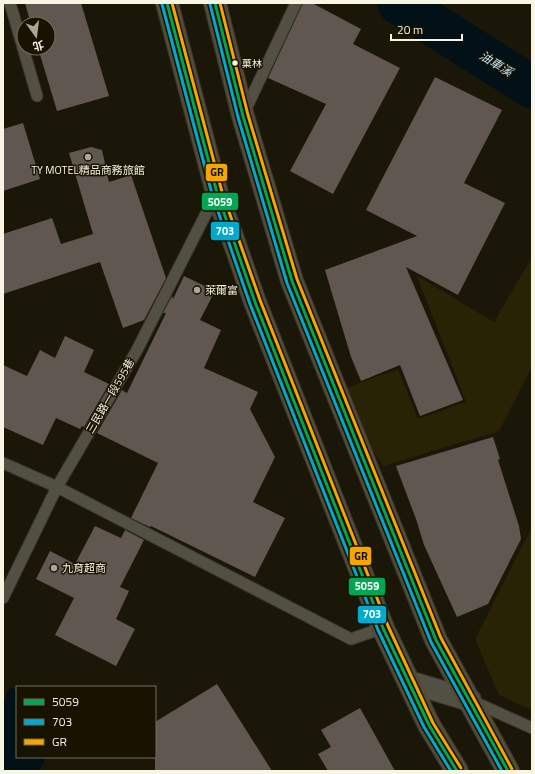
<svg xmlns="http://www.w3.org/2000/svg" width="535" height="774" viewBox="0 0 535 774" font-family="'Titillium Web','Noto Sans TC',sans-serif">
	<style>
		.built { fill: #292306 }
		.water { fill: #021017 }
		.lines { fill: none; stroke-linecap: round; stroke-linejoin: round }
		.river { stroke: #021017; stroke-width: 43 }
		.building { fill: #605750 }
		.service-casing { stroke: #353329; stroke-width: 13 }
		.minor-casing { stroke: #353329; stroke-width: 24 }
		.primary-casing { stroke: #353329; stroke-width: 24 }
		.service { stroke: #525043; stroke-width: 11 }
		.minor { stroke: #525043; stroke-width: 22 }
		.primary { stroke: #524b39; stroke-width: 22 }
		.bus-1-casing { stroke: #181300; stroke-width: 6 }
		.bus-2-casing { stroke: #181300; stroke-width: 6 }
		.bus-3-casing { stroke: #181300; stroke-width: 6 }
		.bus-1 { stroke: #00a651; stroke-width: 3 }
		.bus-2 { stroke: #00a9ce; stroke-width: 3 }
		.bus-3 { stroke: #f7a600; stroke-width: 3 }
		.bus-dot { fill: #f9f5e3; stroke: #181300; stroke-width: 1.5 }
		.poi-dot { fill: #aba796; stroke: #181300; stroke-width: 1.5 }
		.labels { text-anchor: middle; stroke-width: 3; stroke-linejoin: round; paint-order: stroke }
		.bus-label { font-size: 10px; fill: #f9f5e3; stroke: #181300; text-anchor: start }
		.poi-label { font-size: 11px; fill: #f9f5e3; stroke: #181300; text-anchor: start }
		.street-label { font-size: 11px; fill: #f9f5e3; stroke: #181300 }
		.water-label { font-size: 12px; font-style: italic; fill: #bee4f7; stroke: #181300 }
		.line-badge { stroke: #181300; stroke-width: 1.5 }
		.badge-label { font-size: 11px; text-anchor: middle; font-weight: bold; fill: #fff }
		.pale-badge-label { font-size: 11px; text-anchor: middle; font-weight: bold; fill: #111 }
	</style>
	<rect width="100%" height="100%" fill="#1a1708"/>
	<!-- built -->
	<path class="built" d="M532,257V366L499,431L383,466L368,443L343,389L398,369L418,419L466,402L417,276L494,322Z
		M532,527V710L499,695L475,639Z"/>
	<!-- water -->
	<path class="water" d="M10,687L17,691V757H47L39,771H3V703Z"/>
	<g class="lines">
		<!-- river -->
		<path class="river" d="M399,3L532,87"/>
	</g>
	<!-- building -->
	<path class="building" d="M25,3H81L109,96L57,111L38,48H48V24H31Z
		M303,3H312L361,29L353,44L400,68L333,194L290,171L326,104L268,78Z
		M435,77L502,110L464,183L505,203L458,295L406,267L463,400L420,416L400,365L361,381L351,357L325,270L417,236L366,210Z
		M23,123L40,179L3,191V129Z
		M91,147L102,150L109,182L131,175L166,278L144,320L123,328L100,262L3,294V234L52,218L61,244L93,234L69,153Z
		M184,276L215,291L200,320L221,330L204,368L258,392L250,409L275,457L253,502L285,518L255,577L151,526L150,527L131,518L158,463L97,433L122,390L127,393L166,313H163L172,296L173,299Z
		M65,336L94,350L84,372L109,384L84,427L82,426L80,429L56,418L43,445L3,427V365L27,376L40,350L55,358Z
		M493,437L500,459L498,460L519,526L521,539L488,604L457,617L424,545L416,519L396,466Z
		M95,526L121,538L125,530L144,540L120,587L129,591L116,619L135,629L116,666L55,635L74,598L36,579L50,551L75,564Z
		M217,684L272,771H155V722Z
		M360,708L395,771H328L318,754L331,747L321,730Z"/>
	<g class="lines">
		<!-- service casing -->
		<g class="service-casing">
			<path id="service" d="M10,3L37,96
				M244,113L296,3
				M3,463L57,487L351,639L383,628
				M3,598L57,487L137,350L216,194
				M472,701L532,728"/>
		</g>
		<!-- minor casing -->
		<g class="minor-casing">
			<path id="minor" d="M409,682L470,700"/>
		</g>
		<!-- primary casing -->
		<g class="primary-casing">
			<path id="primary" d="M167,3L217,193L255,302L383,628L429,725L457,771
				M215,3L243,116L292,281L436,640L508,771"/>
		</g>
		<!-- service -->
		<use href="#service" class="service"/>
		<!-- minor -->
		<use href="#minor" class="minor"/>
		<!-- primary -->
		<use href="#primary" class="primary"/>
		<!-- bus-1 casing -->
		<g class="bus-1-casing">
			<path id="bus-1" d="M167,3L217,193L255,302L383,628L429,725L457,771
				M215,3L243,116L292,281L436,640L508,771"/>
		</g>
		<!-- bus-2 casing -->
		<g class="bus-2-casing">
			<path id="bus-2" d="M162,4L212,194L250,304L378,630L424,727L451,771
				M210,4L238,117L287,283L431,642L502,771"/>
		</g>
		<!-- bus-3 casing -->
		<g class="bus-3-casing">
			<path id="bus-3" d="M172,3L222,192L260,300L388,626L433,723L461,768
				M220,3L248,115L297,279L441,638L512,769"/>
		</g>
		<!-- bus-1 -->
		<use href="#bus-1" class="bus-1"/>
		<!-- bus-2 -->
		<use href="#bus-2" class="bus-2"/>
		<!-- bus-3 -->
		<use href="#bus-3" class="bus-3"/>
	</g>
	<!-- markers -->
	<circle class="bus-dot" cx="235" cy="63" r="3.5"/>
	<g class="poi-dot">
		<circle cx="88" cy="157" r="4"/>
		<circle cx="197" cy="290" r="4"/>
		<circle cx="54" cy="568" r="4"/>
	</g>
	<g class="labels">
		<!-- bus labels -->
		<g class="bus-label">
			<text x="242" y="67">菓林</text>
		</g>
		<!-- poi labels -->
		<g class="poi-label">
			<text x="88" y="174" text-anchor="middle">TY MOTEL精品商務旅館</text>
			<text x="205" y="294">萊爾富</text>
			<text x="62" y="572">九育超商</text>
		</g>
		<!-- street labels -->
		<g class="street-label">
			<text transform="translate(110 396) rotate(-60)" y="4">三民路一段595巷</text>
		</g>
		<!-- water labels -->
		<g class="water-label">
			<text transform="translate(496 64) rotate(32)" y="4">油車溪</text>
		</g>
	</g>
	<g class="line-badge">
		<rect x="205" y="163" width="23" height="19" rx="4" fill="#f7a600"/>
		<rect x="201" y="192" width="38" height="19" rx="4" fill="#00a651"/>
		<rect x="210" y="221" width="30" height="20" rx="4" fill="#00a9ce"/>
		<rect x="349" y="546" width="23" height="20" rx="4" fill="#f7a600"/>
		<rect x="348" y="577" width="38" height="19" rx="4" fill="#00a651"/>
		<rect x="357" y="605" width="30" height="19" rx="4" fill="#00a9ce"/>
	</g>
	<g class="badge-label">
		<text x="220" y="206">5059</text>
		<text x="225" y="235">703</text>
		<text x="367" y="590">5059</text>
		<text x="372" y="618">703</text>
	</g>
	<g class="pale-badge-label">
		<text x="217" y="176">GR</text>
		<text x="361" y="560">GR</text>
	</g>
	<!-- border -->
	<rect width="535" height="774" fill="none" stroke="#f9f5e3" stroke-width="8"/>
	<!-- legend -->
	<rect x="16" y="686" width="140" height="72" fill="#181300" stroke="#726d5b"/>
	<rect x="24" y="699" width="20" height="6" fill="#00a651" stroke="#726d5b"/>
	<text x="52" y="706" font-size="12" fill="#f9f5e3">5059</text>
	<rect x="24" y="719" width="20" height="6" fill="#00a9ce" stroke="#726d5b"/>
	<text x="52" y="726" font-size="12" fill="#f9f5e3">703</text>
	<rect x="24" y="739" width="20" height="6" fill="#f7a600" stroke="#726d5b"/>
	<text x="52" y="746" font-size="12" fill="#f9f5e3">GR</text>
	<!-- north arrow -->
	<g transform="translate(36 36) rotate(166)"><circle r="19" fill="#181300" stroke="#726d5b"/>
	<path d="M0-3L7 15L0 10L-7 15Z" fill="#aba796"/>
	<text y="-6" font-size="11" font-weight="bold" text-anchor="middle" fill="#f9f5e3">北</text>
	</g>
	<!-- scale -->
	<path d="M391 34v6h71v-6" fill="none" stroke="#f9f5e3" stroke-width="2"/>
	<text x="397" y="34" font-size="12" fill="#f9f5e3" stroke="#181300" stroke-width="3" paint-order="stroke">20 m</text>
</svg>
